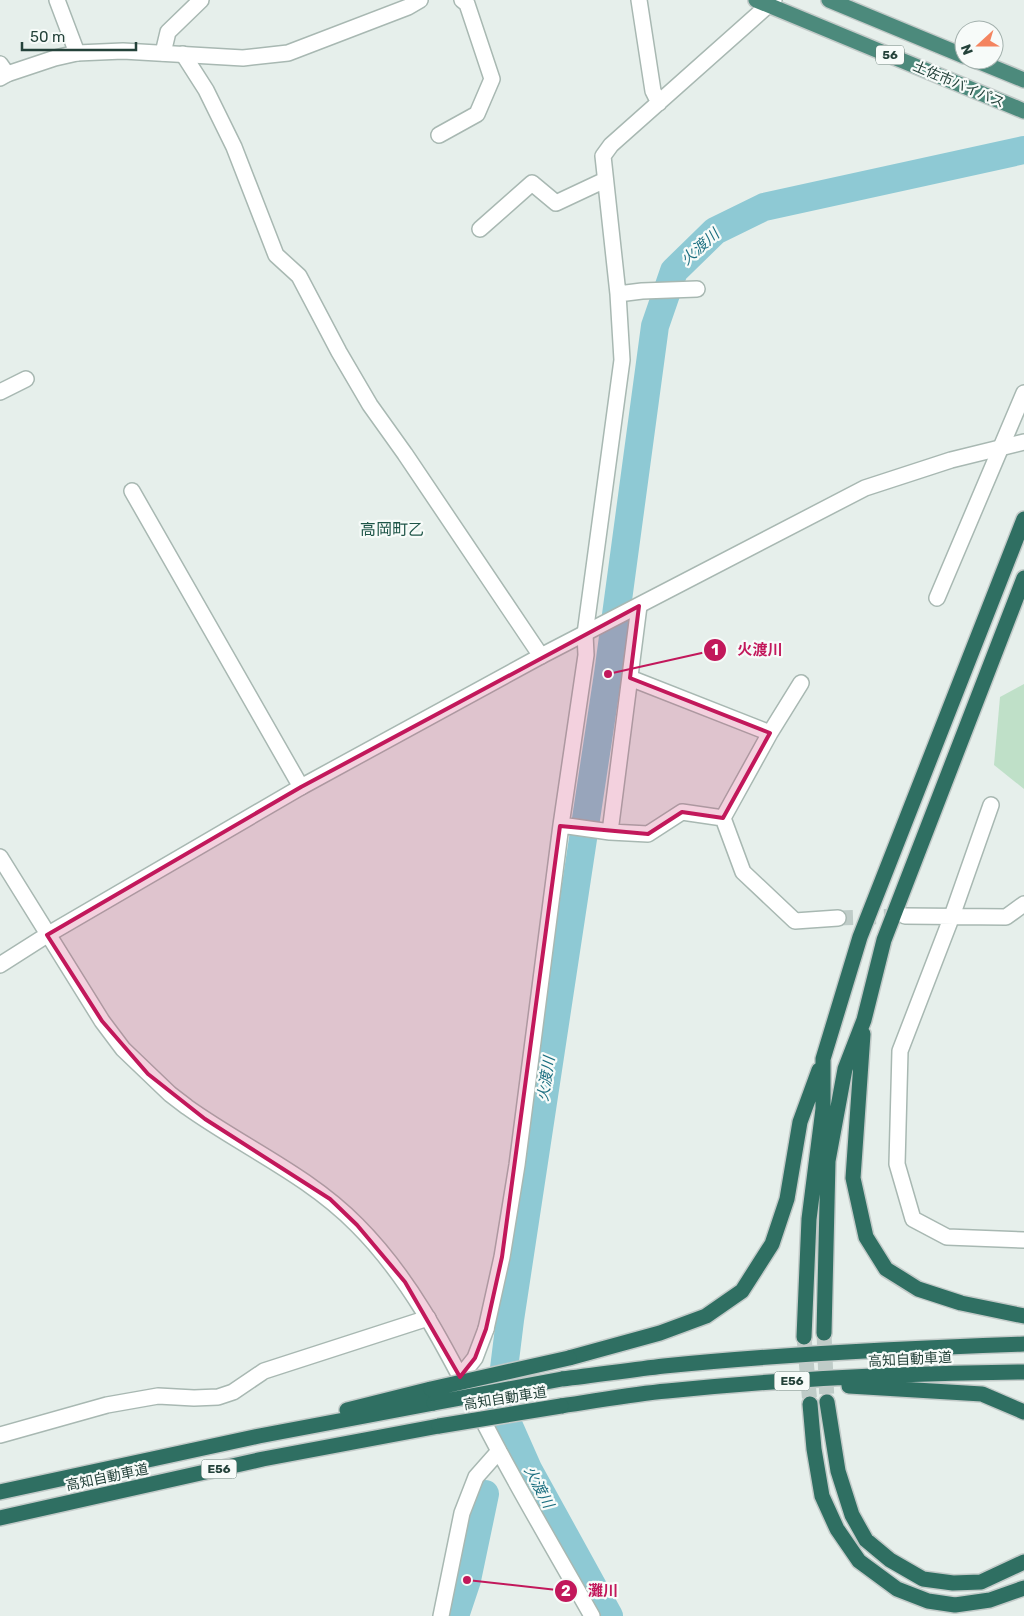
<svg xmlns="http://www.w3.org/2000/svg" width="1024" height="1616" viewBox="0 0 1024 1616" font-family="Rubik,'Noto Sans JP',sans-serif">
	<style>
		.green { fill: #bfe0c8 }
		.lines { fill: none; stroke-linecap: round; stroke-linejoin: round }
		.river { stroke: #8ec9d4; stroke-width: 28 }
		.minor-tunnel { stroke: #bfccc8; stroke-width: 15; stroke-dasharray: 15 8; stroke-linecap: butt }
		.motorway-tunnel { stroke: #bfccc8; stroke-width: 15; stroke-dasharray: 15 8; stroke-linecap: butt }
		.minor-casing { stroke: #a8b8b2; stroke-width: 18 }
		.tertiary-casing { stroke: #a8b8b2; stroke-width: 18 }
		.trunk-casing { stroke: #c2cac8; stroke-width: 18 }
		.motorway-casing { stroke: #c2cac8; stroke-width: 18 }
		.minor { stroke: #fff; stroke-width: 15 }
		.tertiary { stroke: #fff; stroke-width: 15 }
		.trunk { stroke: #4c8a7c; stroke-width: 15 }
		.motorway { stroke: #2f6f62; stroke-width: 15 }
		.motorway-bridge-casing { stroke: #c2cac8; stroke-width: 18; stroke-linecap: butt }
		.motorway-bridge { stroke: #2f6f62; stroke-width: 15 }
		.marked { fill: #c2185b; fill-opacity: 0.2; stroke: #c2185b; stroke-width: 4; stroke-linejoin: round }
		.labels { text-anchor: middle; stroke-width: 4.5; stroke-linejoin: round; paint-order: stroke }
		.shield { fill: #f7fbf9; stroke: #637a73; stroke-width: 1 }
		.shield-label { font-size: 12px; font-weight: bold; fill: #24423a }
		.street-label { font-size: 14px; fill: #24423a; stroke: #f7fbf9 }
		.water-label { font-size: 15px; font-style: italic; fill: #1c6f80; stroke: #f7fbf9 }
		.quarter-label { font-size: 16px; fill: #1f5548; stroke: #f7fbf9 }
		.leader { fill: none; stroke: #c2185b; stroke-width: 2 }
		.callout-dot { fill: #c2185b; stroke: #f7fbf9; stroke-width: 2 }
		.mark-label { font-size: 15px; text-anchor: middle; font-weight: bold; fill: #fff }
		.callout-label { font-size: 15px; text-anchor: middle; font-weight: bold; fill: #c2185b; stroke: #f7fbf9; stroke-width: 4.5; stroke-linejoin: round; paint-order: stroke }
	</style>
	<rect width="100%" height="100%" fill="#e6efeb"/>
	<!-- green -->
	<path class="green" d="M1024,684V789L994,765L1000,697Z"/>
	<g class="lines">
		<!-- river -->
		<path class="river" d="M501,1408L528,1469L609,1616
			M497,1425L510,1320L608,674L655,326L674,271L715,231L764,207L1024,150
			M455,1616L467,1580L485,1494"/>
		<!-- minor-tunnel -->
		<path class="minor-tunnel" d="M838,918L904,916"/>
		<!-- motorway-tunnel -->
		<path class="motorway-tunnel" d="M824,1333L827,1402
			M804,1337L810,1404"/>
		<!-- minor casing -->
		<g class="minor-casing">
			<path id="minor" d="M57,0L77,53
				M639,0L653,91L659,103
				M163,53L168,32L201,0
				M183,54L206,90L234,147L276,255L299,276L339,352L370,405L405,454L541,656
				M0,64L7,74
				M439,135L477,114L492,79L467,4L462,0
				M480,229L532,183L556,203L605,180
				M618,294L642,291L697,289
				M0,392L26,379
				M132,491L301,787
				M937,598L1024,393
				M770,733L801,683
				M991,805L952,916L900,1051L897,1164L913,1219L947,1237L1024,1240
				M723,818L743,872L795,921L838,918
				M561,825L610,832L639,606
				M610,832L648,834L682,812L723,818L770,733L630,678
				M905,916L1006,917L1024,904
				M486,1329L502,1257L517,1165L561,825L586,655L585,634L622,360L618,294L603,156L611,145L774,0
				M0,1435L107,1405L158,1396L194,1398L218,1397L233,1392L264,1371L428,1318"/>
		</g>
		<!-- tertiary casing -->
		<g class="tertiary-casing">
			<path id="tertiary" d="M0,78L7,74L55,58L77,53L123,51L243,58L288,53L408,7L420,0
				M0,857L102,1021L123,1049L170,1094L187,1107C243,1147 308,1175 357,1225C421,1289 457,1373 499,1451C529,1507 561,1561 592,1616
				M0,965L47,935L301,787L541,656L865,488L951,460L1024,442
				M460,1377L475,1358L486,1329
				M441,1616L462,1513L476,1477L499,1451"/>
		</g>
		<!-- trunk casing -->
		<g class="trunk-casing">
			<path id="trunk" d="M756,0L1024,111
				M829,0L964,56
				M975,60L1024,80"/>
		</g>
		<!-- motorway casing -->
		<g class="motorway-casing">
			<path id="motorway" d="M863,1034L853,1178L866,1237L886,1269L918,1289L961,1303L1024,1316
				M824,1333L828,1161L845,1069L864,1020L884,940L1024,578
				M804,1337L809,1219L823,1109V1059L860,937L1024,519
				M569,1358L660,1333L706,1316L742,1291L772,1244L787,1199L800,1122L819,1070
				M562,1379C596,1375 630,1370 664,1366C784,1354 904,1348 1024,1344
				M849,1386L982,1394L1024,1412
				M827,1402L838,1471L852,1515L866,1540L890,1560L923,1579L953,1583L981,1582L1024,1562
				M810,1404L814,1449L822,1496L837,1529L859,1561L897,1589L928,1601L955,1605L990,1600L1024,1588
				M561,1406C596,1401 632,1394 667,1391C785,1379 905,1373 1024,1372
				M347,1410L431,1389
				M0,1492L259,1436L434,1403
				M0,1518L263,1459L439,1426"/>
		</g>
		<!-- minor -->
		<use href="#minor" class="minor"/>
		<!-- tertiary -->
		<use href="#tertiary" class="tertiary"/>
		<!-- trunk -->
		<use href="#trunk" class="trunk"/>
		<!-- motorway -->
		<use href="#motorway" class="motorway"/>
		<!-- motorway-bridge casing -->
		<g class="motorway-bridge-casing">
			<path id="motorway-bridge" d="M431,1389L569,1358
				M434,1403L562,1379
				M439,1426L561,1406"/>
		</g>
		<!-- motorway-bridge -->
		<use href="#motorway-bridge" class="motorway-bridge"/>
	</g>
	<!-- marked area -->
	<path class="marked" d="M639,606L630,678L770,733L723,818L682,812L648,834L560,826L502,1257L486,1329L475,1358L460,1377L405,1282L357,1225L330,1199L205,1119L148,1074L102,1021L47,935L301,787Z"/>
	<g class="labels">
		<!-- shield labels -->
		<g class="shield">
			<rect x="876" y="45.5" width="28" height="19" rx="4"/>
			<rect x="774.5" y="1371.5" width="35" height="19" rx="4"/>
			<rect x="201.5" y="1459.5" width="35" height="19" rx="4"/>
		</g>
		<g class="shield-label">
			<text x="890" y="59">56</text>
			<text x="792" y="1385">E56</text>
			<text x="219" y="1473">E56</text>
		</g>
		<!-- street labels -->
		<g class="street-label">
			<text transform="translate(959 84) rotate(23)" y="5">土佐市バイパス</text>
			<text transform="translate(910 1359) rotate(-3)" y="5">高知自動車道</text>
			<text transform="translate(505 1398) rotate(-9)" y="5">高知自動車道</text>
			<text transform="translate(107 1477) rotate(-12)" y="5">高知自動車道</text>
		</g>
		<!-- water labels -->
		<g class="water-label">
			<text transform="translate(700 247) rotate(-42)" y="5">火渡川</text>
			<text transform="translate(546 1079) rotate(-81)" y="5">火渡川</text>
			<text transform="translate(539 1487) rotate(62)" y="5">火渡川</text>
		</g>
		<!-- quarter labels -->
		<g class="quarter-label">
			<text x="392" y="535">高岡町乙</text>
		</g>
	</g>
	<!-- callouts -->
	<path class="leader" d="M608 674L715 650M467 1580L566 1591"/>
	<g class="callout-dot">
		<circle cx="608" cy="674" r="5"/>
		<circle cx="467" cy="1580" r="5"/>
		<circle cx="715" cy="650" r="12"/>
		<circle cx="566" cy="1591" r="12"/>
	</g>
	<g class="mark-label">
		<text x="715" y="655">1</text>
		<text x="566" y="1596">2</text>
	</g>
	<g class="callout-label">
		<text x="760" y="655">火渡川</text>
		<text x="603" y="1596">灘川</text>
	</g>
	<!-- north arrow -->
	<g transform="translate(979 45) rotate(249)"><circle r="24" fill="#f7fbf9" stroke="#a3b1ad"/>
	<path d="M0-4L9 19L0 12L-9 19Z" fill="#f4845f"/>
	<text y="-8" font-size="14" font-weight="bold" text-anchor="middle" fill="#24423a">N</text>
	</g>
	<!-- scale -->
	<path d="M22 42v8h114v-8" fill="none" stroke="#24423a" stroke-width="2.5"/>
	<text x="30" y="42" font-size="15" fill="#24423a" stroke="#f7fbf9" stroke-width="4" paint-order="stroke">50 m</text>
</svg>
